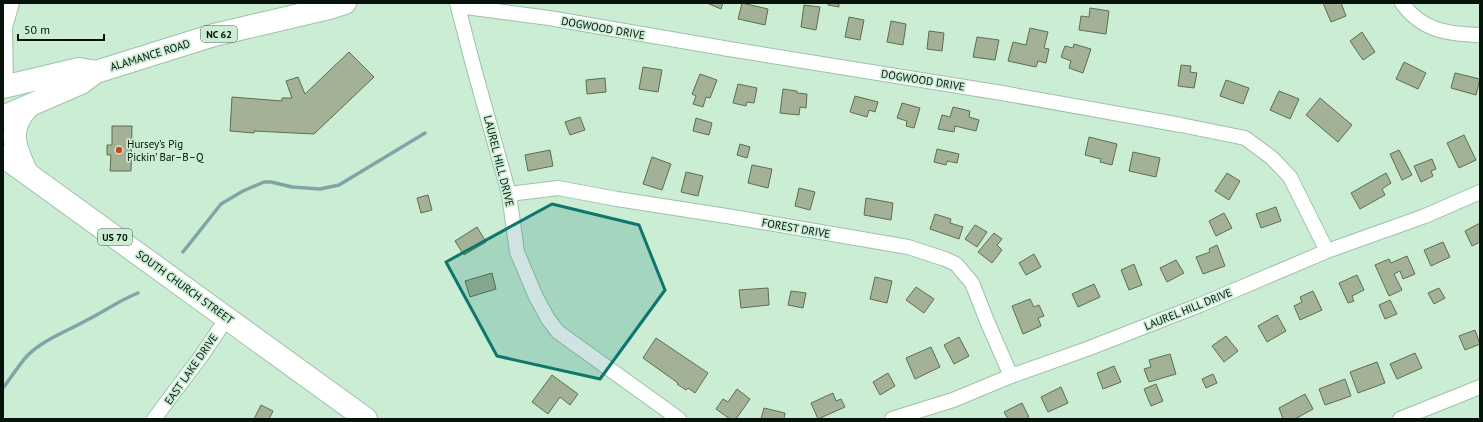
<svg xmlns="http://www.w3.org/2000/svg" width="1483" height="422" viewBox="0 0 1483 422" font-family="'PT Sans',sans-serif">
	<style>
		.lines { fill: none; stroke-linecap: round; stroke-linejoin: round }
		.stream { stroke: #80a5a8; stroke-width: 3.5 }
		.building { fill: #a3b197; stroke: #5e6e50 }
		.street-casing { stroke: #9ec1a9; stroke-width: 16 }
		.primary-casing { stroke: #9ec1a9; stroke-width: 24 }
		.street { stroke: #fff; stroke-width: 14 }
		.primary { stroke: #fff; stroke-width: 22 }
		.marked { fill: #0f766e; fill-opacity: 0.2; stroke: #0f766e; stroke-width: 3; stroke-linejoin: round }
		.poi-dot { fill: #d04621; stroke: #caedd4; stroke-width: 1.5 }
		.labels { text-anchor: middle; stroke-width: 3.5; stroke-linejoin: round; paint-order: stroke }
		.shield { fill: #caedd4; stroke: #415447; stroke-width: 1 }
		.shield-label { font-size: 10px; font-weight: bold; fill: #06120a }
		.street-label { font-size: 11px; fill: #06120a; stroke: #caedd4 }
		.poi-label { font-size: 11px; fill: #06120a; stroke: #caedd4; text-anchor: start }
	</style>
	<rect width="100%" height="100%" fill="#caedd4"/>
	<g class="lines">
		<!-- stream -->
		<path class="stream" d="M183,252L221,204L243,191L264,182H271L292,187L320,189L339,185L425,133
			M3,388C11,378 18,366 27,356C44,339 66,332 87,320C105,311 118,301 138,293"/>
	</g>
	<!-- building -->
	<path class="building" d="M707,3H723L721,9Z
		M742,3L768,9L765,25L738,19Z
		M828,3H839V7L828,5Z
		M1323,3H1341L1346,16L1331,22Z
		M804,5L820,7L816,30L801,27Z
		M1090,8L1109,11L1106,34L1079,30L1081,16L1089,17Z
		M849,17L864,20L860,40L845,37Z
		M891,21L906,24L903,45L887,42Z
		M1030,28L1048,32L1044,48L1049,49L1046,63L1038,61L1036,67L1008,61L1013,42L1026,45Z
		M929,31L944,33L942,51L927,49Z
		M1362,32L1375,52L1363,60L1350,41Z
		M977,37L999,40L995,60L973,57Z
		M1074,44L1091,49L1083,73L1069,68L1071,61L1061,57L1065,46L1073,48Z
		M349,52L374,77L314,134L254,131V133L230,131L232,97L282,101V98H292L286,81L298,77L305,94Z
		M1404,62L1426,73L1418,89L1396,79Z
		M1181,65L1191,66L1190,72L1197,73L1194,88L1178,86Z
		M643,67L662,70L658,92L639,89Z
		M1455,73L1480,79L1476,95L1451,88Z
		M700,74L717,80L710,98L706,97L703,107L693,104L696,96L692,94Z
		M605,78L606,92L587,94L586,80Z
		M1226,80L1249,88L1243,104L1220,96Z
		M738,84L757,88L754,103L747,102L746,106L733,103Z
		M783,89L797,91V93L807,94L806,108L800,107L799,115L780,113Z
		M1279,91L1299,99L1290,119L1270,110Z
		M855,96L878,102L875,112L869,110L867,117L850,112Z
		M1320,98L1352,125L1338,142L1306,115Z
		M902,103L920,108L914,128L906,126L907,121L897,118Z
		M953,107L970,111L969,117L979,120L976,131L955,126L954,132L938,129L942,115L950,117Z
		M580,117L585,130L570,135L565,122Z
		M696,118L712,123L709,135L693,131Z
		M112,126H132L131,171H110L111,155H107V145H112Z
		M1464,135L1476,160L1459,168L1447,143Z
		M1089,137L1117,144L1112,165L1100,162L1101,159L1085,155Z
		M740,144L750,147L747,158L737,155Z
		M937,149L959,154L957,163L947,161L946,165L934,162Z
		M550,150L553,166L528,171L525,155Z
		M1399,150L1412,175L1402,180L1390,154Z
		M1133,152L1160,158L1156,177L1129,171Z
		M652,157L671,164L662,190L643,184Z
		M1432,159L1436,169L1431,171L1433,176L1421,182L1414,166Z
		M752,165L772,169L768,188L748,183Z
		M686,172L703,176L698,196L681,192Z
		M1227,173L1240,181L1229,200L1215,191Z
		M1386,173L1391,183L1382,189L1385,195L1360,209L1351,193Z
		M799,188L815,192L810,210L795,206Z
		M428,195L432,210L421,213L417,198Z
		M866,198L893,203L891,220L864,215Z
		M1276,207L1281,221L1261,228L1256,214Z
		M1224,213L1232,228L1216,236L1209,221Z
		M935,214L951,219L950,223L963,227L959,239L930,229Z
		M1480,223V242L1472,246L1465,231Z
		M975,225L987,232L977,247L965,239Z
		M477,227L486,242L464,255L455,241Z
		M994,233L1002,239L997,245L1002,250L992,263L978,252Z
		M1443,242L1450,257L1431,266L1424,250Z
		M1217,245L1225,266L1203,274L1196,257L1210,252L1209,249Z
		M1034,254L1041,267L1026,275L1019,263Z
		M1407,256L1415,274L1403,279L1400,271L1394,274L1402,290L1389,296L1375,265L1389,259L1391,263Z
		M1176,260L1184,273L1167,282L1160,268Z
		M1134,264L1142,285L1129,290L1121,270Z
		M492,273L496,289L470,297L465,281Z
		M1357,275L1364,290L1352,296L1354,301L1348,303L1339,283Z
		M875,277L892,281L887,303L870,299Z
		M1094,284L1100,297L1078,307L1072,294Z
		M916,287L934,299L924,313L906,300Z
		M768,288L769,305L741,308L739,290Z
		M1439,288L1445,298L1434,304L1428,293Z
		M791,291L806,293L803,308L788,305Z
		M1313,291L1322,310L1300,320L1294,306L1302,302L1300,297Z
		M1030,299L1034,307L1039,305L1044,316L1038,318L1041,326L1023,334L1012,306Z
		M1390,300L1397,314L1385,319L1379,305Z
		M1277,315L1286,331L1267,342L1258,326Z
		M1475,330L1480,344L1465,350L1459,336Z
		M1226,336L1238,351L1224,362L1212,346Z
		M959,337L969,356L954,364L944,345Z
		M656,338L708,373L695,393L688,388L686,390L677,384L678,383L643,358Z
		M931,347L940,367L915,379L906,358Z
		M1415,353L1422,368L1397,379L1390,364Z
		M1170,354L1176,374L1149,382L1144,369L1151,367L1149,360Z
		M1377,362L1385,383L1358,393L1350,372Z
		M1114,366L1121,382L1103,389L1097,373Z
		M888,373L895,386L880,395L873,382Z
		M1213,374L1217,383L1206,388L1202,379Z
		M552,375L578,394L570,405L560,397L548,414L532,402Z
		M1345,379L1351,396L1325,405L1319,389Z
		M1156,384L1163,401L1151,406L1144,389Z
		M1061,387L1068,403L1048,412L1041,397Z
		M737,389L750,399L736,419H730L716,409L723,399L728,402Z
		M833,393L836,401L841,399L845,407L818,419L811,403Z
		M1305,394L1313,409L1295,419H1283L1279,408Z
		M1022,403L1029,417L1025,419H1008L1004,412Z
		M261,405L273,411L269,419H254Z
		M764,408L785,413L784,419H761Z"/>
	<g class="lines">
		<!-- street casing -->
		<g class="street-casing">
			<path id="street" d="M457,3L472,61L509,194L517,252L536,297L548,319L558,332L679,419
				M1402,3C1422,31 1448,34 1480,35
				M458,6L549,18L729,49L1002,93L1181,125L1245,138L1272,158L1290,177L1327,251
				M6,86L5,27L12,3
				M509,194L558,188L617,199L733,217L908,247L945,259L956,264L972,283L987,321L1011,376
				M154,419L202,355L227,318
				M892,419L953,400L1011,376L1087,349L1200,305L1327,251L1425,216L1480,192
				M1400,419L1480,387"/>
		</g>
		<!-- primary casing -->
		<g class="primary-casing">
			<path id="primary" d="M3,87L79,69L96,72
				M3,117L81,83L96,72L214,35L329,8L345,3
				M3,156L366,419
				M27,173C15,148 6,129 29,106"/>
		</g>
		<!-- street -->
		<use href="#street" class="street"/>
		<!-- primary -->
		<use href="#primary" class="primary"/>
	</g>
	<!-- marked area -->
	<path class="marked" d="M552,204L639,225L665,290L600,379L497,356L446,262Z"/>
	<!-- markers -->
	<circle class="poi-dot" cx="119" cy="150" r="4"/>
	<g class="labels">
		<!-- shield labels -->
		<g class="shield">
			<rect x="201" y="26" width="36" height="16" rx="3"/>
			<rect x="98" y="229" width="34" height="16" rx="3"/>
		</g>
		<g class="shield-label">
			<text x="219" y="38">NC 62</text>
			<text x="115" y="241">US 70</text>
		</g>
		<!-- street labels -->
		<g class="street-label">
			<text transform="translate(603 28) rotate(10)" y="4">DOGWOOD DRIVE</text>
			<text transform="translate(150 55) rotate(-17)" y="4">ALAMANCE ROAD</text>
			<text transform="translate(923 80) rotate(9)" y="4">DOGWOOD DRIVE</text>
			<text transform="translate(499 161) rotate(76)" y="4">LAUREL HILL DRIVE</text>
			<text transform="translate(796 228) rotate(10)" y="4">FOREST DRIVE</text>
			<text transform="translate(185 287) rotate(36)" y="4">SOUTH CHURCH STREET</text>
			<text transform="translate(1188 309) rotate(-22)" y="4">LAUREL HILL DRIVE</text>
			<text transform="translate(191 369) rotate(-55)" y="4">EAST LAKE DRIVE</text>
		</g>
		<!-- poi labels -->
		<g class="poi-label">
			<text x="127" y="148">Hursey’s Pig<tspan x="127" dy="13">Pickin’ Bar–B–Q</tspan></text>
		</g>
	</g>
	<!-- border -->
	<rect width="1483" height="422" fill="none" stroke="#06120a" stroke-width="8"/>
	<!-- scale -->
	<path d="M18 34v6h86v-6" fill="none" stroke="#06120a" stroke-width="2"/>
	<text x="24" y="34" font-size="12" fill="#06120a" stroke="#caedd4" stroke-width="3" paint-order="stroke">50 m</text>
</svg>
